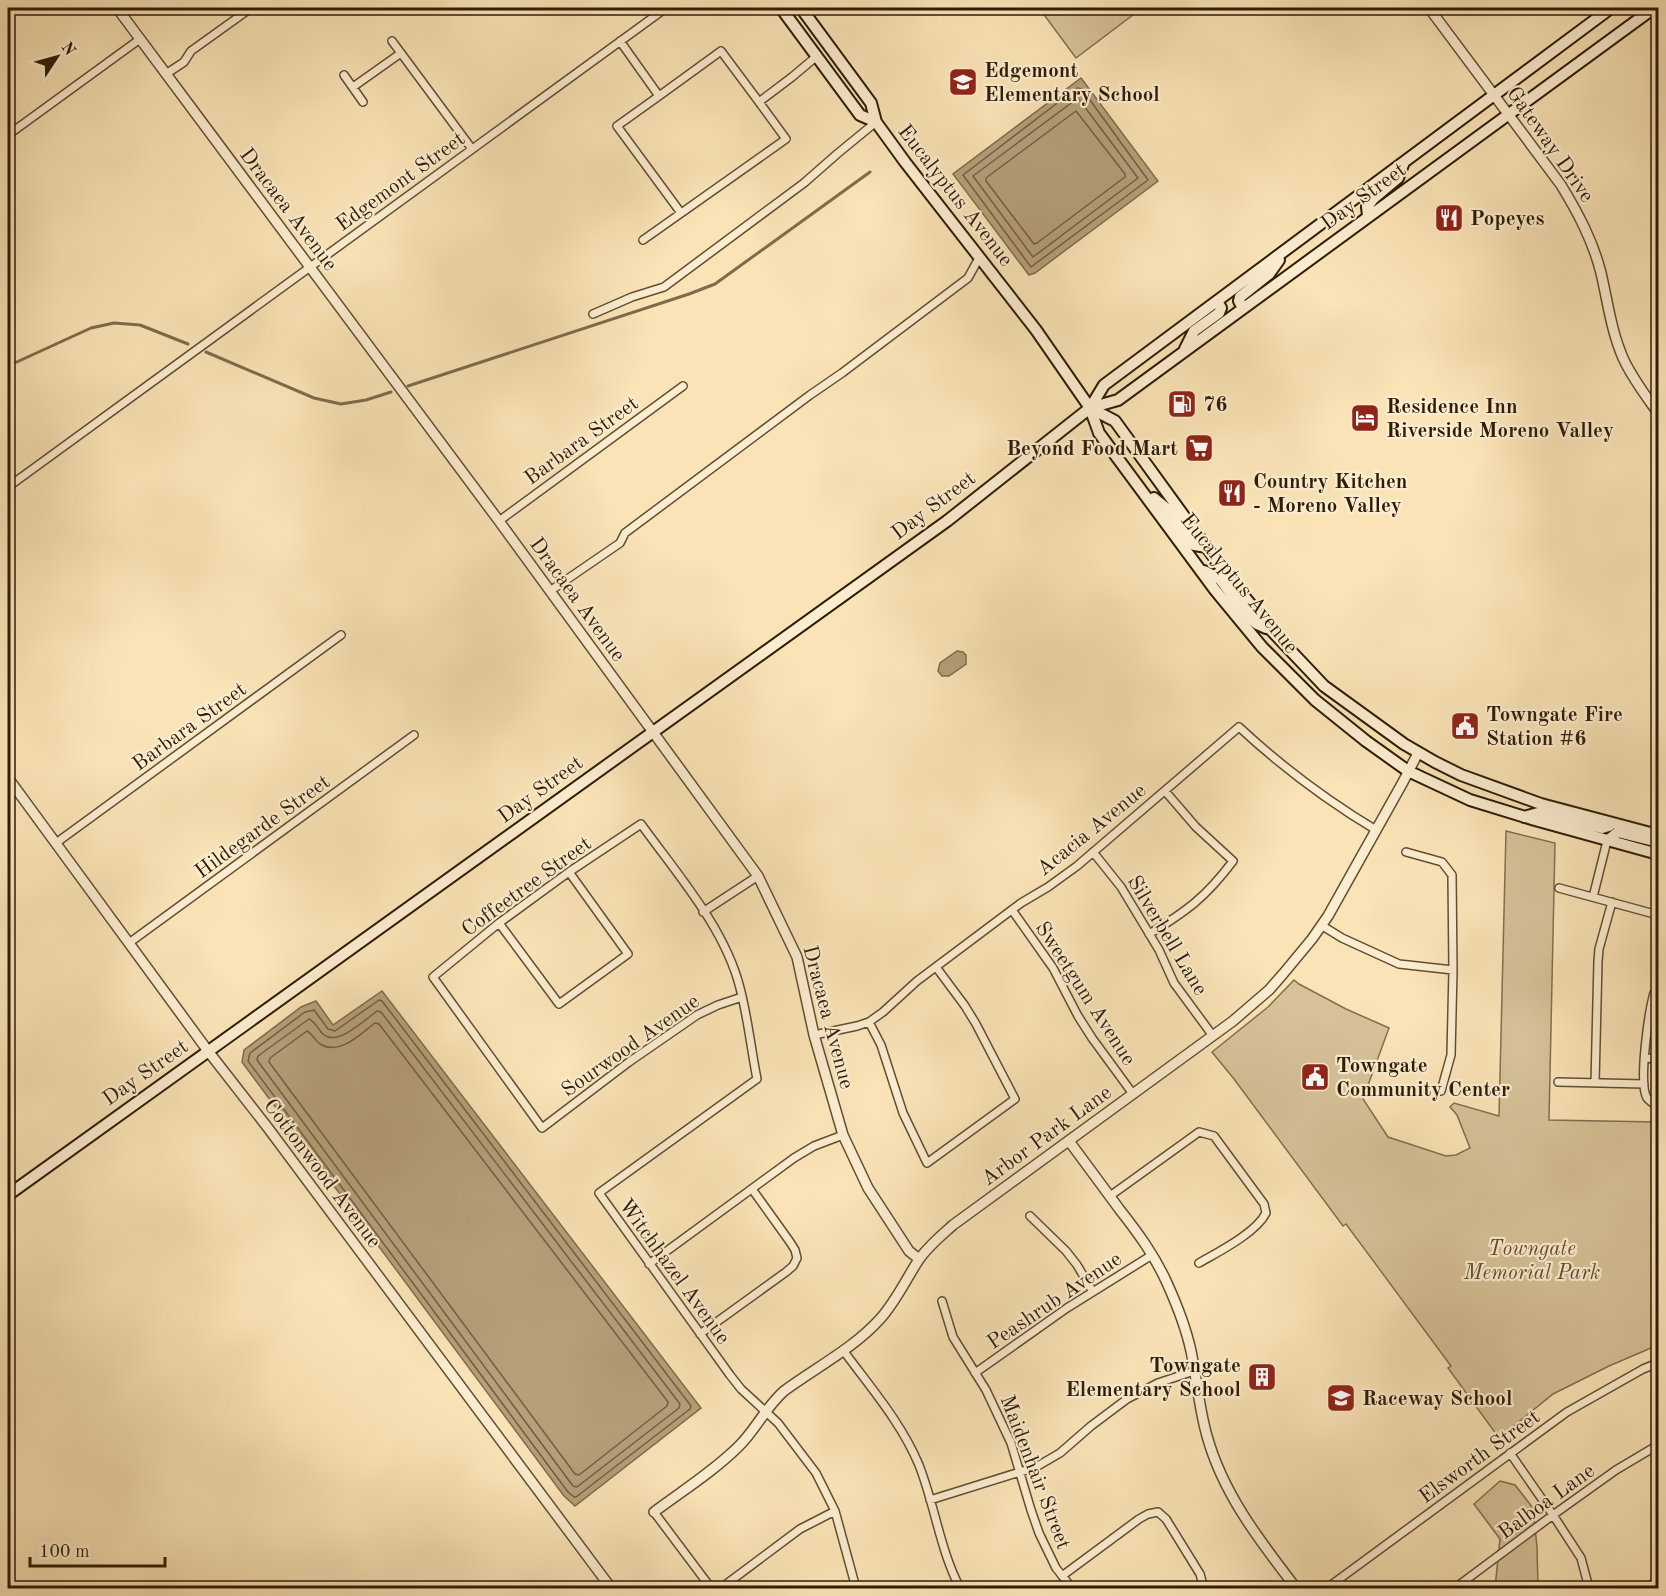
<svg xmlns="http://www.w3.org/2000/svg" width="1666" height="1596" viewBox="0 0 1666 1596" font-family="'Old Standard TT',serif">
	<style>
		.green { fill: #d7c299; stroke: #826f4e; stroke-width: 1.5 }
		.water { fill: #b5a07a; stroke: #7f6b4b; stroke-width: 1.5 }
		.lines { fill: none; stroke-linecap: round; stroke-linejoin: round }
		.shore { stroke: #725e3f; stroke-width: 1.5 }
		.stream { stroke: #7f6b4b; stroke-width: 3 }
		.minor-casing { stroke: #614e31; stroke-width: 10 }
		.tertiary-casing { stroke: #614e31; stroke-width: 12 }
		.secondary-casing { stroke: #2e1c04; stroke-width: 14 }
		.minor { stroke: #fcedd0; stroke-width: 7 }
		.tertiary { stroke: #fcedd0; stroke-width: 9 }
		.secondary { stroke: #fcedd0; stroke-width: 10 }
		.labels { text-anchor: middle; stroke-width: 4.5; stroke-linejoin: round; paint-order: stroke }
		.poi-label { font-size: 21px; font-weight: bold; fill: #2e1c04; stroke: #fcedd0; text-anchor: start }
		.street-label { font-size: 21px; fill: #2e1c04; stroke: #fcedd0 }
		.park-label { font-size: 21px; font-style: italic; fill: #614e31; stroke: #fcedd0 }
	</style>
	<rect width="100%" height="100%" fill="#fae4b7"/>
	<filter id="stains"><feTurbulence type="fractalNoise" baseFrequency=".00333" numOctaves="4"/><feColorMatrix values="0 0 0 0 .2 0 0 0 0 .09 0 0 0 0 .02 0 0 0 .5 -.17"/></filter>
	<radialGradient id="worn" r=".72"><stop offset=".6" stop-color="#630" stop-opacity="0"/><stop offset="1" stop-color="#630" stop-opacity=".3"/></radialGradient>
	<!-- green -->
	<path class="green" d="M1039,8H1136L1138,11L1076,58Z
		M1506,831L1555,843L1549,1120L1658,1122V1345L1609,1366L1553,1394L1499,1438L1448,1368L1451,1366L1346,1224L1343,1226L1234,1079L1212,1052L1268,1007L1294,980L1299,984L1346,1009L1389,1028L1363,1099L1388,1137L1446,1156L1456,1155L1470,1148L1457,1115L1450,1107L1454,1103L1499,1116Z
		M1500,1481L1515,1485L1533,1508L1537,1547L1538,1588H1495L1500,1539L1474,1504Z"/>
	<!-- water -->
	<path class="water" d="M1081,78L1158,181L1035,273L1029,275L953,174Z
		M957,651L963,652L966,655V664L949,676H942L938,671L940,663Z
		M382,991L701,1408L575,1506L564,1496L242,1062L244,1050L301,1007L316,1001L333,1025Z"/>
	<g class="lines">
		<!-- shore -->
		<path class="shore" d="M1077,88L1082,89L1148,180L1031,267L963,175Z
			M1078,98L1138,178L1033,257L973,176Z
			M1076,111L1125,174V177L1037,243L1034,244L986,181V178Z
			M379,1000L382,1001L691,1406L690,1409L576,1497H574L568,1492L248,1061L250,1053L305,1012L314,1010L328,1029L335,1031Z
			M377,1011L381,1012L680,1404L679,1408L577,1487L573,1486L257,1060L258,1056L309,1019C316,1022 318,1030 324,1035C338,1046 366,1019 377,1011Z
			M375,1023L379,1024L668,1402L667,1406L579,1475L575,1474L269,1062L270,1058L307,1031C312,1034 315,1040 320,1044C340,1056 360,1034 375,1023Z"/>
		<!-- stream -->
		<path class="stream" d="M206,352L314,398L341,404L366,400L391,392
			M8,366L91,328L114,323L140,325L188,344
			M408,386L689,294L715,284L870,172"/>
		<!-- minor casing -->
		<g class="minor-casing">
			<path id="minor" d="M392,41L472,149
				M620,41L659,96L721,51L759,102L792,77L817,56
				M166,74L184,62L191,51L251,8
				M344,75L363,102
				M353,87L401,53
				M659,96L617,126L681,213
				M8,135L140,39
				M643,240L786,139L759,102
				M593,314L632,297L664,287L804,183L837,154L876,122
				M8,487L666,8
				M499,521L683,386
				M550,591L620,543L625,533L810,395L842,373L968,278L979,258
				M56,843L341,635
				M1093,852L1121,887L1159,950L1174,983L1213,1036
				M1406,852L1442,862L1452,875L1453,970L1451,1055L1441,1091
				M1559,888L1658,915
				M1593,897L1607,841
				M1012,910L1053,968L1078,1016L1092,1038L1133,1094
				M703,912L758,876
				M499,923L559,1004L628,954L569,872
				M1321,925L1342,938L1399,964L1453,970
				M1149,934C1187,911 1206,897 1233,861L1196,827L1165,791
				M129,943L414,735
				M1654,993C1649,1011 1638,1083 1647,1098C1650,1102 1654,1104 1658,1106
				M742,997L718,1005L697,1015L629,1062L542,1128L433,977L499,923L569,872L641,824C677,874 725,928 740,988C748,1018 751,1049 757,1079L599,1193L730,1375L741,1389L778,1423L816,1473L835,1511L856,1588
				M869,1022L881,1045L903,1113L927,1163L1015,1099L976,1024L965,1006L936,967
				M814,1035L857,1026L869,1022L883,1012L917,981L1021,903L1048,887L1077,866L1239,727C1281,766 1326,800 1376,830
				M1645,1058L1658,1059
				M1558,1082L1644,1084
				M1595,1083L1598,961L1599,949L1612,902
				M1110,1196L1199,1132L1214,1136L1264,1204L1266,1213C1256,1233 1218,1252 1199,1263
				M1030,1216L1066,1251L1077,1265L1093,1292
				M649,1264L794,1158L814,1146L843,1135
				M942,1301L953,1337L986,1390L1011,1443L1031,1510L1039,1533L1056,1568L1072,1588
				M700,1334L786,1272L793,1266L797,1258L795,1250L790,1242L752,1189
				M843,1350C870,1387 901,1422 919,1465C935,1506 940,1550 960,1588
				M975,1373L1067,1308L1152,1255
				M1510,1453L1553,1515L1581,1558L1589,1588
				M930,1500L1036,1467L1060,1453L1091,1426L1127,1399L1158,1383L1194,1371
				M654,1512L711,1588
				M1062,1576L1139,1519L1148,1514L1158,1512L1166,1519L1200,1574L1203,1585L1201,1588
				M721,1588L800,1529L835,1511
				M1327,1588L1567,1412L1643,1369L1658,1363
				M1455,1588L1553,1515L1616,1470L1658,1445
				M1647,1588L1658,1580"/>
		</g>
		<!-- tertiary casing -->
		<g class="tertiary-casing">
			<path id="tertiary" d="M117,8L499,521L758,876L797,957L814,1035L843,1135L868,1188L909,1251L919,1259
				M1429,8L1561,185C1578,213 1593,241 1601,273C1608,303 1611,330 1623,358C1632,378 1646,396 1658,413
				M8,778L208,1051L268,1128L611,1588
				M1069,1141C1086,1164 1103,1187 1120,1210C1138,1233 1155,1256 1167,1283C1177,1305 1186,1328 1191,1351C1197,1380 1199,1408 1207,1436C1223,1494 1260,1541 1296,1588
				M654,1512C682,1491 714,1471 739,1446C756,1429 766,1407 784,1391C815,1368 854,1348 880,1319C896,1301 905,1281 918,1261C927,1247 941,1236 953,1225L1233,1021L1269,990L1283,974L1312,939L1328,916L1403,782L1418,753"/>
		</g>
		<!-- secondary casing -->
		<g class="secondary-casing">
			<path id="secondary" d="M781,8L860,115L876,122
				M801,8L871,103L876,122L905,162L1036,330L1090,408L1099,433L1215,590L1262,647L1315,700L1366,741L1408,771L1470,800L1535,820L1658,854
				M1368,216L1367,207L1373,199L1398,178L1404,162
				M1243,308L1239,301L1240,297L1269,274L1279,260
				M1185,349L1194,331L1219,313L1221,308L1217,301
				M1090,408L1115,421L1226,574L1272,631L1324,686L1404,744L1435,762L1461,775L1541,804L1658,835
				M1090,408L1118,400L1654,8
				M1154,498L1166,508L1194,545L1207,547
				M1204,571L1220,579L1247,615L1257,624L1266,628
				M1524,817L1538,813L1602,828L1609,826
				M1607,841L1618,832L1658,842V841
				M8,1195L947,521L1090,408L1104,385L1611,8"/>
		</g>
		<!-- minor -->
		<use href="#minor" class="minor"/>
		<!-- tertiary -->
		<use href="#tertiary" class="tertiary"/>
		<!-- secondary -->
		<use href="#secondary" class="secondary"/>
	</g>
	<!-- icons -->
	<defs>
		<g id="school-square" transform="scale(1.5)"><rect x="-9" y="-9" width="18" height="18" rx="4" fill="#8f2418" stroke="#fcedd0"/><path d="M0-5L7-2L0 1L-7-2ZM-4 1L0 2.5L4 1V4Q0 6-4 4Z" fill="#fff"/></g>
		<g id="restaurant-square" transform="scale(1.5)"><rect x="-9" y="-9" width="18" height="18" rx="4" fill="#8f2418" stroke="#fcedd0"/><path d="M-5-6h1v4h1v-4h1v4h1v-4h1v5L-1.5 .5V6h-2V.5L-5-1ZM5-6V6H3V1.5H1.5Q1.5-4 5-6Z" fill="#fff"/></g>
		<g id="fuel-square" transform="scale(1.5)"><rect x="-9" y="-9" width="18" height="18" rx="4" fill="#8f2418" stroke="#fcedd0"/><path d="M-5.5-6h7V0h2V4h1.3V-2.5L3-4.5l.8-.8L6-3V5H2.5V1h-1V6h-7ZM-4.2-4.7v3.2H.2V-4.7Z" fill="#fff"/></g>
		<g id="hotel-square" transform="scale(1.5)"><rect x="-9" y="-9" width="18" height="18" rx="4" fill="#8f2418" stroke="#fcedd0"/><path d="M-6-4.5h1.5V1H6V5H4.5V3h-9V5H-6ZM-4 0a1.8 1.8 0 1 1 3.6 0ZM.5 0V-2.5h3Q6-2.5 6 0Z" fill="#fff"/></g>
		<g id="supermarket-square" transform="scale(1.5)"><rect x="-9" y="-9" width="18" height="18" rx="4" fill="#8f2418" stroke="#fcedd0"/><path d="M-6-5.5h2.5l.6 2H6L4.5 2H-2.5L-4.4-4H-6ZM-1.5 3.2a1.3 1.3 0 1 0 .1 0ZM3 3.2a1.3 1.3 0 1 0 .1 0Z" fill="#fff"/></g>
		<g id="civic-square" transform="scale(1.5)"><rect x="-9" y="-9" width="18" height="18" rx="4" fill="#8f2418" stroke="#fcedd0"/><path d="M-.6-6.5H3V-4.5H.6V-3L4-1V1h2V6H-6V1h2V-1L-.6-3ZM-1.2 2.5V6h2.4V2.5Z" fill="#fff"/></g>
		<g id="building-square" transform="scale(1.5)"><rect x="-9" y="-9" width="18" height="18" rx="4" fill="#8f2418" stroke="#fcedd0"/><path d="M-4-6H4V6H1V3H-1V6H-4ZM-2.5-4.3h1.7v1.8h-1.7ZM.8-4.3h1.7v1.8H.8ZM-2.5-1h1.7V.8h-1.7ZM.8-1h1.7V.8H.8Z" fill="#fff"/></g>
	</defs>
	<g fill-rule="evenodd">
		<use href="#school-square" x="963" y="82"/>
		<use href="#restaurant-square" x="1449" y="218"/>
		<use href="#fuel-square" x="1182" y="404"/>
		<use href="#hotel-square" x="1365" y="418"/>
		<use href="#supermarket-square" x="1199" y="448"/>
		<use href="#restaurant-square" x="1232" y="493"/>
		<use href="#civic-square" x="1465" y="726"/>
		<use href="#civic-square" x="1315" y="1077"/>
		<use href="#building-square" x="1262" y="1377"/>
		<use href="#school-square" x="1341" y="1398"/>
	</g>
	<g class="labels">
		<!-- poi labels -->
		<g class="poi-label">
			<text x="984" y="77">Edgemont<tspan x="984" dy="24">Elementary School</tspan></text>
			<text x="1470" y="225">Popeyes</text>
			<text x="1203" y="411">76</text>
			<text x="1386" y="413">Residence Inn<tspan x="1386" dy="24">Riverside Moreno Valley</tspan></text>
			<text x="1178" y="455" text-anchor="end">Beyond Food Mart</text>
			<text x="1253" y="488">Country Kitchen<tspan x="1253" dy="24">- Moreno Valley</tspan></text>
			<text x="1486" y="721">Towngate Fire<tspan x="1486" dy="24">Station #6</tspan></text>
			<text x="1336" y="1072">Towngate<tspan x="1336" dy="24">Community Center</tspan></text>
			<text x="1241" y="1372" text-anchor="end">Towngate<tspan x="1241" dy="24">Elementary School</tspan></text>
			<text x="1362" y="1405">Raceway School</text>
		</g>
		<!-- street labels -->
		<g class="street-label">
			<text transform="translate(1551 144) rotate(55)" y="7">Gateway Drive</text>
			<text transform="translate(400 181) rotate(-36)" y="7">Edgemont Street</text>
			<text transform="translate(956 195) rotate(52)" y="7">Eucalyptus Avenue</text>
			<text transform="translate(1363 196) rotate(-36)" y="7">Day Street</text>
			<text transform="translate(289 209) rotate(53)" y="7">Dracaea Avenue</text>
			<text transform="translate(581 440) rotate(-36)" y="7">Barbara Street</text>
			<text transform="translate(933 505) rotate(-37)" y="7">Day Street</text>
			<text transform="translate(1240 583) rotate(51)" y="7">Eucalyptus Avenue</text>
			<text transform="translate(578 599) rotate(54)" y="7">Dracaea Avenue</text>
			<text transform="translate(189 726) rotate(-36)" y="7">Barbara Street</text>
			<text transform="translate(540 789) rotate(-36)" y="7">Day Street</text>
			<text transform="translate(262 826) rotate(-36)" y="7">Hildegarde Street</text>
			<text transform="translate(1091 829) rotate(-39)" y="7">Acacia Avenue</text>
			<text transform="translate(526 886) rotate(-36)" y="7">Coffeetree Street</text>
			<text transform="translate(1168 935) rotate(59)" y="7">Silverbell Lane</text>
			<text transform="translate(1086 993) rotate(57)" y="7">Sweetgum Avenue</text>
			<text transform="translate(829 1017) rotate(75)" y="7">Dracaea Avenue</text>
			<text transform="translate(630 1045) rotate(-35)" y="7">Sourwood Avenue</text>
			<text transform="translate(145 1072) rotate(-35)" y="7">Day Street</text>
			<text transform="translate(1046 1135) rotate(-36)" y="7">Arbor Park Lane</text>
			<text transform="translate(323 1173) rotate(53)" y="7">Cottonwood Avenue</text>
			<text transform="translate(675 1271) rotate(54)" y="7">Witchhazel Avenue</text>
			<text transform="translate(1054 1300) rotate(-34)" y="7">Peashrub Avenue</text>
			<text transform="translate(1479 1456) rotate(-36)" y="7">Elsworth Street</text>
			<text transform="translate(1036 1472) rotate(69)" y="7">Maidenhair Street</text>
			<text transform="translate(1546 1501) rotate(-36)" y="7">Balboa Lane</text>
		</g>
		<!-- park labels -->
		<g class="park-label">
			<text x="1532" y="1255">Towngate<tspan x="1532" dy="24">Memorial Park</tspan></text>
		</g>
	</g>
	<!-- margin -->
	<rect width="1666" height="1596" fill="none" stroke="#fae4b7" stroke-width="30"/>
	<rect x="9" y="9" width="1648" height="1578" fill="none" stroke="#2e1c04" stroke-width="3"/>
	<rect x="15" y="15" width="1636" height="1566" fill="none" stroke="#2e1c04" stroke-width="1.5"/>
	<!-- north arrow -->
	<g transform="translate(57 57) rotate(54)" stroke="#fcedd0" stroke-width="4.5" paint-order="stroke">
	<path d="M0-4.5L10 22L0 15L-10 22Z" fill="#2e1c04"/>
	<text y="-9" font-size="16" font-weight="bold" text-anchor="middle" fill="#2e1c04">N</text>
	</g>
	<!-- scale -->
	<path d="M30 1557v9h135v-9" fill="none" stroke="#2e1c04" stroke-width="3"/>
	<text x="39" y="1557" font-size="18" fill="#2e1c04" stroke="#fcedd0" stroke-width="4.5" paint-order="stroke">100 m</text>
	<rect width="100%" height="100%" filter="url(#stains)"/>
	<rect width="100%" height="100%" fill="url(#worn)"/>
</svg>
